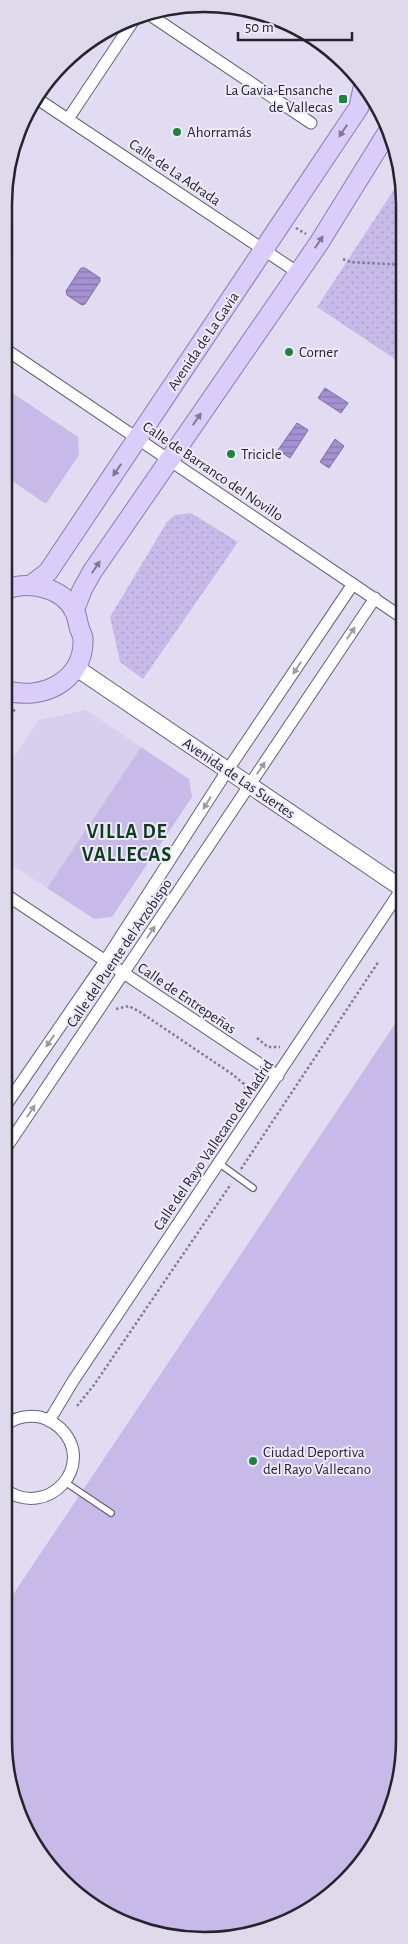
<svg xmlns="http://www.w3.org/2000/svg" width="408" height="1944" viewBox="0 0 408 1944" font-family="'Alegreya Sans',sans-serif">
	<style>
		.built { fill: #d7cfed }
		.green { fill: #c7bae9 }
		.park { fill: url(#park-dots) }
		.water { fill: url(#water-rules); stroke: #7e70a0 }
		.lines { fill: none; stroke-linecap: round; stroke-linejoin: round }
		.lane-casing { stroke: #676175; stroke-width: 8 }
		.street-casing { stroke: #676175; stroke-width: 13 }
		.secondary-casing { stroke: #676175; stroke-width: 18 }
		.primary-casing { stroke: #8b7cb0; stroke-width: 21 }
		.path { stroke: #817d8c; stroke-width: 2.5; stroke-dasharray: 2.5 2.5; stroke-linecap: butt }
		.lane { stroke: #fff; stroke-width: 5.5 }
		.street { stroke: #fff; stroke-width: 11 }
		.secondary { stroke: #fff; stroke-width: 16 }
		.primary { stroke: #dacdfa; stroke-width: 19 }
		.oneway { fill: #807892 }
		.oneway2 { fill: #9d9ca0 }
		.poi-dot { fill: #1e8439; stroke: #eeeafc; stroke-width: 2 }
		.labels { text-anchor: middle; stroke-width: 4; stroke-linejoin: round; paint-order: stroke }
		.poi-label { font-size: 15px; fill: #25232b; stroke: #eeeafc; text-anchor: start }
		.street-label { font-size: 15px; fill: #25232b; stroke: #eeeafc }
		.district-label { font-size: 20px; font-weight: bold; letter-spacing: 1px; fill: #0e3d19; stroke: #eeeafc }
		.rim { fill: none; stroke: #25232b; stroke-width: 2.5 }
	</style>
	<defs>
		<pattern id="park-dots" width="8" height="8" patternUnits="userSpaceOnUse" patternTransform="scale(1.25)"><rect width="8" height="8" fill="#c7bae9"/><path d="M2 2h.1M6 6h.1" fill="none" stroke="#aba0c8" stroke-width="1.8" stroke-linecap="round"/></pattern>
		<pattern id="water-rules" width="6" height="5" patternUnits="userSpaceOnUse" patternTransform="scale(1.25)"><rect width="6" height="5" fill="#a491d2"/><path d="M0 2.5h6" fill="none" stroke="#8576ab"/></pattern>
	</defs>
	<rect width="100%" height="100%" fill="#e2dcf3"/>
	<!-- built -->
	<path class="built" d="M86,710L141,747L47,888L5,860V770L39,720Z"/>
	<!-- green -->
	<path class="green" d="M5,388L78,437L79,455L46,504L5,476Z
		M141,747L189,779L192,797L112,917L94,919L47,888Z
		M403,1012V1763L380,1833L336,1891L268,1930L191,1940L116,1920L62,1881L19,1816L4,1740V1608Z"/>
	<!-- park -->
	<path class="park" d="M401,179L404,191V365L317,307Z
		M191,513L238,542L143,679L120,662L110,617L167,522L175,515Z"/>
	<!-- water -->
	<path class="water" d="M81,268H85L100,278V281L85,304L82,305L67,295L66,291Z
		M325,388L348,403L341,413L318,398Z
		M297,423L308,430L290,458L278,450Z
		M335,439L344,446L329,468L320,462Z"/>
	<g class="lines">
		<!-- lane casing -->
		<g class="lane-casing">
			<path id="lane" d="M220,1164L253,1188
				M65,1482L111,1513"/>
		</g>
		<!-- street casing -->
		<g class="street-casing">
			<path id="street" d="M147,13L311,123
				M36,98L297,272
				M68,119L134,20
				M5,349L403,618
				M5,894L278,1076
				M4,1108L105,961L227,771L353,584
				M4,1151L375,598
				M49,1421L73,1381L403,887
				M4,1489C48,1521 98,1464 60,1428C54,1423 48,1419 40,1417C27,1415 14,1418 4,1426"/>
		</g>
		<!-- secondary casing -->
		<g class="secondary-casing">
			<path id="secondary" d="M75,667L403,889"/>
		</g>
		<!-- primary casing -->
		<g class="primary-casing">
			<path id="primary" d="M31,585L48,572L359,107L363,88
				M74,611L82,590L92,572L319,243L389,130
				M5,690C41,702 85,681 83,638C82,634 80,630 79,627C78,622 77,617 75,612C63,587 28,580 5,590"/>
		</g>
		<!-- path -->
		<path class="path" d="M398,184L404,208
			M296,228L306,234
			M343,259L350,262L404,265
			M5,724L15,709
			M116,1009L129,1006L140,1012L232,1074L244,1084L248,1095
			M257,1038L268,1047H280
			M241,1169L379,961
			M77,1406L94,1385L231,1184"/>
		<!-- lane -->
		<use href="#lane" class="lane"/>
		<!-- street -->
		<use href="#street" class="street"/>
		<!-- secondary -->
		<use href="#secondary" class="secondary"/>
		<!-- primary -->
		<use href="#primary" class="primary"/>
	</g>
	<!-- one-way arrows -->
	<defs><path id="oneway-solid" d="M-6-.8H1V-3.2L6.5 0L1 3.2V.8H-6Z" transform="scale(1.25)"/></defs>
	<g class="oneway">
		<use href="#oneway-solid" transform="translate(343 131) rotate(124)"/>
		<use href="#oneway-solid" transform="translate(319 242) rotate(-56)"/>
		<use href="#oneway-solid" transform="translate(197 419) rotate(-56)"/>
		<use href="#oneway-solid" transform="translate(117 470) rotate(125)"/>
		<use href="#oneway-solid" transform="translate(96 567) rotate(-56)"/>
	</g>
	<g class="oneway2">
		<use href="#oneway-solid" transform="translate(351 633) rotate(-56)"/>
		<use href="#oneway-solid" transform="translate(297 668) rotate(124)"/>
		<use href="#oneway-solid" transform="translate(261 768) rotate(-56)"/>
		<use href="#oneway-solid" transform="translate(207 803) rotate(122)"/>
		<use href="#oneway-solid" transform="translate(151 932) rotate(-56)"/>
		<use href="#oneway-solid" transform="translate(50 1041) rotate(125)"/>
		<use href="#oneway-solid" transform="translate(31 1111) rotate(-56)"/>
	</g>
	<!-- markers -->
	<g class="poi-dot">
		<rect x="338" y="94" width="10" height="10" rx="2.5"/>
		<circle cx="177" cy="132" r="5"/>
		<circle cx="289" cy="352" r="5"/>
		<circle cx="231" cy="454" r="5"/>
		<circle cx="253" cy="1461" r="5"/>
	</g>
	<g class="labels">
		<!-- poi labels -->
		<g class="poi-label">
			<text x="333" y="95" text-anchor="end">La Gavia-Ensanche<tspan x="333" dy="17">de Vallecas</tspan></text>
			<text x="187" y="137">Ahorramás</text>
			<text x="299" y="357">Corner</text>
			<text x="241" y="459">Tricicle</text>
			<text x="263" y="1457">Ciudad Deportiva<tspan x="263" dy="17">del Rayo Vallecano</tspan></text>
		</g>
		<!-- street labels -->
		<g class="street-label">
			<text transform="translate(175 172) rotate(34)" y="5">Calle de La Adrada</text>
			<text transform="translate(203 341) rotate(-56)" y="5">Avenida de La Gavia</text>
			<text transform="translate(213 471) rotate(34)" y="5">Calle de Barranco del Novillo</text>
			<text transform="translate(239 778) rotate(34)" y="5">Avenida de Las Suertes</text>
			<text transform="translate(119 953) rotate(-56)" y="5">Calle del Puente del Arzobispo</text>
			<text transform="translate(187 998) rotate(34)" y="5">Calle de Entrepeñas</text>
			<text transform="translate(213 1145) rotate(-56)" y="5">Calle del Rayo Vallecano de Madrid</text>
		</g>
		<!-- district labels -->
		<g class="district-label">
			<text x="127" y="838">VILLA DE<tspan x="127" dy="23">VALLECAS</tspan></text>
		</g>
	</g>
	<!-- crop -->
	<path d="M0 0H408V1944H0ZM204 12H204A192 192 0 0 1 396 204V1740A192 192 0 0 1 204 1932H204A192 192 0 0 1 12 1740V204A192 192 0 0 1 204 12Z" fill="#dedaeb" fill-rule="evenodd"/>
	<path class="rim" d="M204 12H204A192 192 0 0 1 396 204V1740A192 192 0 0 1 204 1932H204A192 192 0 0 1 12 1740V204A192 192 0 0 1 204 12Z"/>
	<!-- scale -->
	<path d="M238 32v8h114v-8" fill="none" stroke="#25232b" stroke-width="2.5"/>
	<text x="245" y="32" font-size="15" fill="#25232b" stroke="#eeeafc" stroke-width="4" paint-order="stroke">50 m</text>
</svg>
